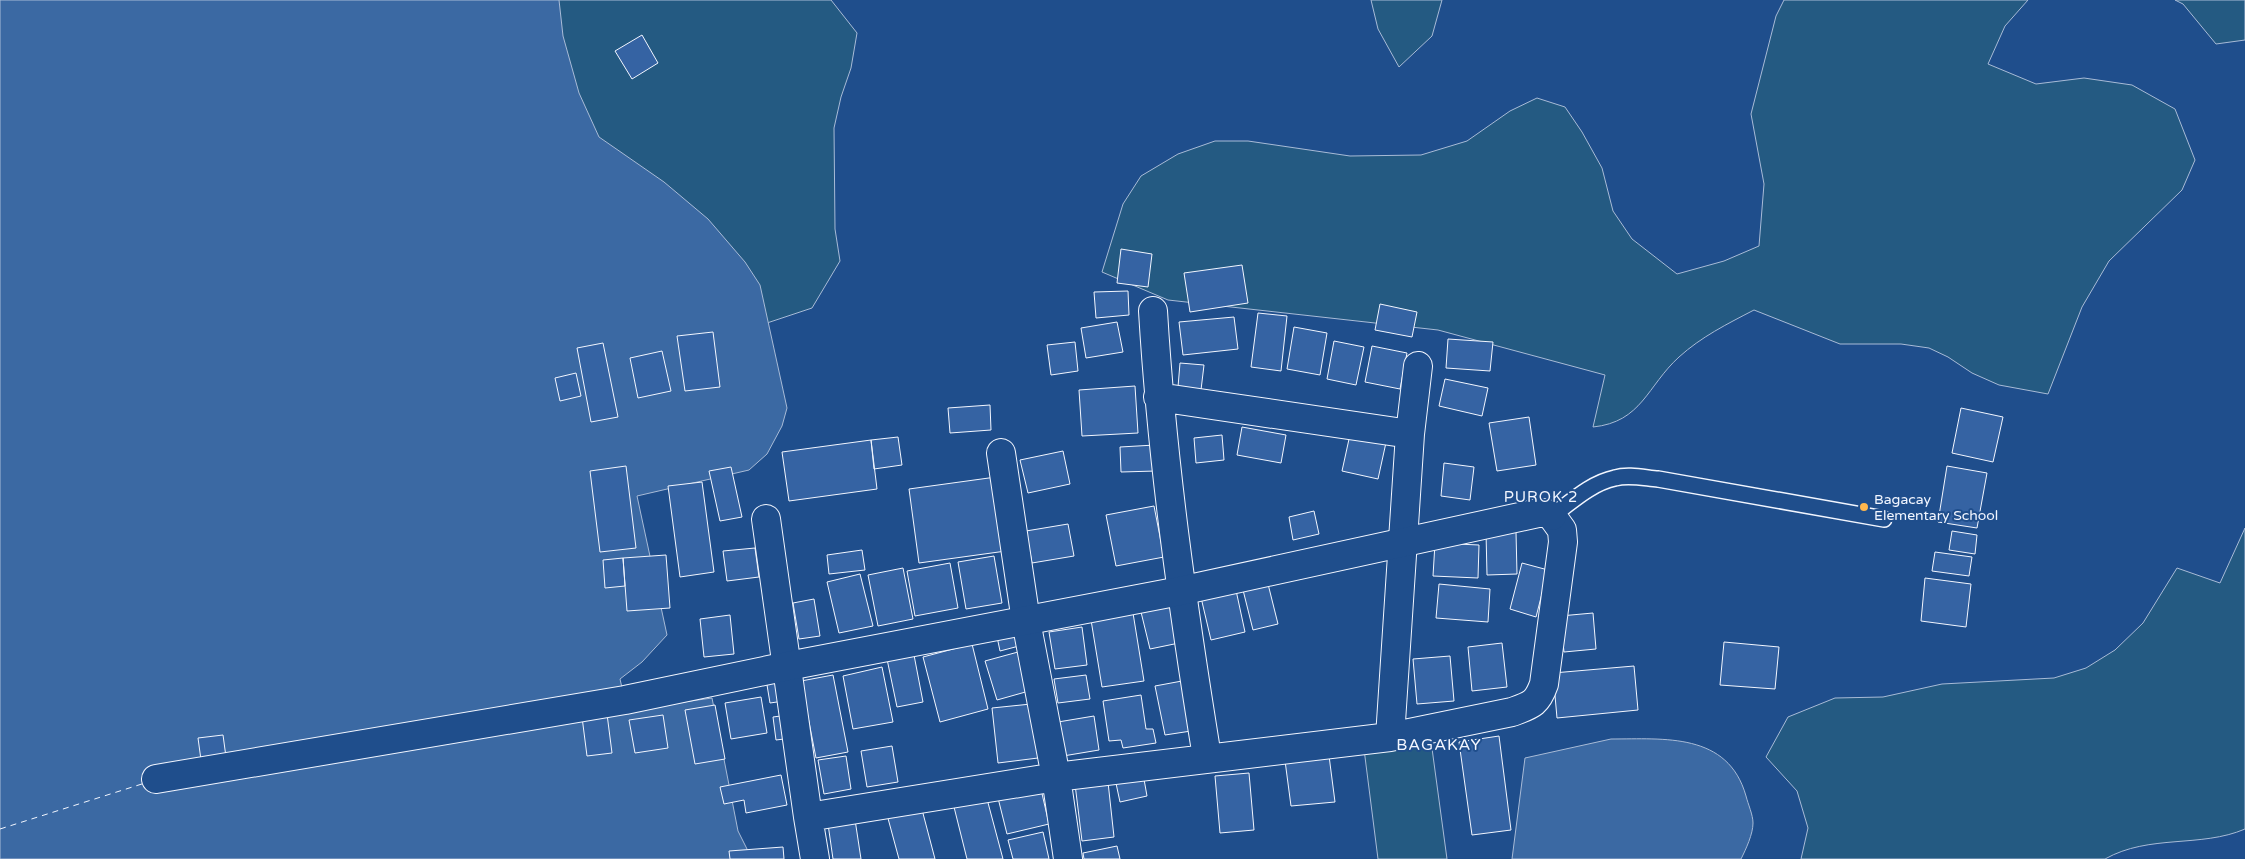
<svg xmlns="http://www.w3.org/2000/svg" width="2245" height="859" viewBox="0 0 2245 859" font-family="'Varela Round',sans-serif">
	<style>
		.green { fill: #245a82; stroke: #a8bbd7 }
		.water { fill: #3b69a3; stroke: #a8bbd7 }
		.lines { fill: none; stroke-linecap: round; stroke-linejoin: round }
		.ferry { stroke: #f2f6ff; stroke-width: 1; stroke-dasharray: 6 5; stroke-linecap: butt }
		.building { fill: #3563a3; stroke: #f2f6ff }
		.service-casing { stroke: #f2f6ff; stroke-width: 18 }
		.minor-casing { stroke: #f2f6ff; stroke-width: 30 }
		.tertiary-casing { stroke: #f2f6ff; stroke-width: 30 }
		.service { stroke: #1f4e8c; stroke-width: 15 }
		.minor { stroke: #1f4e8c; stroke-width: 28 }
		.tertiary { stroke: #1f4e8c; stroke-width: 28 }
		.poi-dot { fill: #ffb74d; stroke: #1f4e8c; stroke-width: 2 }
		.labels { text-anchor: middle; stroke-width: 4; stroke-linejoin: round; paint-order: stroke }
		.poi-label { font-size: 14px; fill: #f2f6ff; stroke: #1f4e8c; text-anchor: start }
		.neighbourhood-label { font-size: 15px; letter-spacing: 1px; fill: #f2f6ff; stroke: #1f4e8c }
		.quarter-label { font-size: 16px; letter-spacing: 1px; fill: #f2f6ff; stroke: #1f4e8c }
	</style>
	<rect width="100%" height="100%" fill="#1f4e8c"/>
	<!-- green -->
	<path class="green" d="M351,0H831L857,33L851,68L841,97L834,128L835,229L840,261L812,308L767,323Z
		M1371,0H1442L1432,36L1399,67L1378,29Z
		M1784,0H2028L2005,26L1988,64L2036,84L2084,78L2132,85L2175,109L2195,160L2182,190L2109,261L2082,307L2048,394L1999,385L1972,373L1948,357L1929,348L1901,344H1840L1754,310C1727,324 1701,337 1679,357C1647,386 1642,422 1593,427L1605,375L1438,330L1168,300L1102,272L1123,204L1141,176L1178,154L1215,141H1248L1350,156L1421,155L1467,141L1510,111L1537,98L1565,107L1582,132L1602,168L1613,211L1632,239L1677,274L1724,261L1759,246L1764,184L1751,114L1776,16Z
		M2175,0H2245V40L2216,44L2183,4Z
		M2245,528V829C2201,848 2149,834 2105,859H1801L1808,828L1797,791L1766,757L1788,717L1835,698L1883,697L1942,684L2054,678L2086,668L2115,650L2143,623L2177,568L2220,583Z
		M1431,741L1447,859H1378L1364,749Z"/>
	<!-- water -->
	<path class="water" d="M0,0H559L563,36L579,93L599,137L664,182L708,219L745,262L760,285L787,408L782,426L767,454L749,470L637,496L667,635L642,662L620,679L627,710L712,698L738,831L752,859H0Z
		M1611,739C1664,739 1728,732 1746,796C1748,804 1753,815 1753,823C1753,834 1746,849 1741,859H1512L1525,758Z"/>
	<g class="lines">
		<!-- ferry -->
		<path class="ferry" d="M0,829L145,783"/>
	</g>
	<!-- building -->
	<path class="building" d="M642,35L658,63L632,79L615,51Z
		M1121,249L1152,254L1148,287L1117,283Z
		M1242,265L1248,303L1190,312L1184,273Z
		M1128,291L1129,315L1096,318L1094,292Z
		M1380,304L1417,312L1412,337L1375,330Z
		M1258,313L1287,316L1281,371L1251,367Z
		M1234,317L1238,349L1183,355L1179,322Z
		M1117,322L1123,352L1086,358L1081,328Z
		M1294,327L1327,333L1320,375L1287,369Z
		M713,332L720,387L685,391L677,336Z
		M1448,339L1493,342L1490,371L1446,368Z
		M1334,341L1364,347L1356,385L1327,379Z
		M1075,342L1078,371L1051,375L1047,345Z
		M603,343L618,417L591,422L577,348Z
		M1372,346L1407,353L1400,389L1365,382Z
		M662,351L671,391L638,398L630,358Z
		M1180,363L1204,365L1201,390L1178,387Z
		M576,373L581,396L560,401L555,378Z
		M1445,379L1488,388L1482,416L1439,406Z
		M1135,386L1138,433L1082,436L1079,390Z
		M990,405L991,430L950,433L948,408Z
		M1961,408L2003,417L1993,462L1952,453Z
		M1529,417L1536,465L1497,471L1489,423Z
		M1242,427L1286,435L1281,463L1237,455Z
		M1351,430L1387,438L1378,479L1342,471Z
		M1222,435L1224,460L1196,463L1194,438Z
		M898,437L902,465L874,469L871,440Z
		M871,440L877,489L789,501L782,452Z
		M1155,445L1156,471L1121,472L1120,447Z
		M1063,451L1070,484L1028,493L1020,460Z
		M1444,463L1474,467L1470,500L1441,496Z
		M626,466L636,548L600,552L590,471Z
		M1947,466L1987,473L1977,528L1938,522Z
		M731,467L742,517L720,521L709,471Z
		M996,477L1006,551L919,563L909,489Z
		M702,482L714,572L680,577L668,486Z
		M1154,506L1164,557L1116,566L1106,515Z
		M1314,511L1319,534L1293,540L1289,517Z
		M1068,524L1074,556L1032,563L1026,531Z
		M1952,531L1977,535L1975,554L1949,550Z
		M1486,532H1516L1517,574L1487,575Z
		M1435,543L1479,545L1478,578L1433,576Z
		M755,548L759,577L727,581L723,551Z
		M862,550L865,570L829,574L827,555Z
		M1935,552L1972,557L1969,576L1932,571Z
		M666,555L670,608L627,611L623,558Z
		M994,556L1002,603L966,609L958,562Z
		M623,558L625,586L605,588L603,560Z
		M950,563L958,608L915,616L907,571Z
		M1522,563L1548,570L1536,617L1510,609Z
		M903,568L913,619L878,626L868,575Z
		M860,574L873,626L839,633L827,582Z
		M1266,576L1278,624L1253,630L1241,582Z
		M1925,578L1971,584L1966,627L1921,621Z
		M1234,581L1245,632L1211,640L1199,589Z
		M1439,584L1490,589L1488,622L1436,618Z
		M814,599L820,636L799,639L793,603Z
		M1171,605L1179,643L1150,649L1141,612Z
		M1133,613L1144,681L1102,687L1091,620Z
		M1593,613L1596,649L1564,652L1560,616Z
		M730,615L734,654L704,657L700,619Z
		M1082,627L1087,665L1055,669L1049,632Z
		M1014,628L1019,646L1000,651L996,632Z
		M1724,642L1779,647L1775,689L1720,685Z
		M1502,643L1507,687L1472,691L1468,647Z
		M972,644L988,709L940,722L923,657Z
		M1018,652L1029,691L997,700L985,661Z
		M914,655L923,702L897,707L887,659Z
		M1450,656L1454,701L1417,704L1413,659Z
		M1634,666L1638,710L1557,718L1553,673Z
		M882,667L893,722L853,729L843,676Z
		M833,675L848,752L816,758L801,681Z
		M1086,675L1090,699L1058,703L1054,679Z
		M781,677L784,701L770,703L766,679Z
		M1182,681L1191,731L1165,735L1155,686Z
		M1141,695L1146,729H1153L1156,743L1123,748L1121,740L1109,741L1103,701Z
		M761,697L767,733L731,739L725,703Z
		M1031,704L1038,758L998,763L992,708Z
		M715,705L725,759L695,764L685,710Z
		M607,714L612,753L587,756L582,717Z
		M663,715L668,748L635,753L629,720Z
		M788,715L792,738L776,740L773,717Z
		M1094,716L1099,750L1063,756L1058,722Z
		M223,735L226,757L201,760L198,738Z
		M1499,736L1511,830L1472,835L1459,742Z
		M892,746L898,782L867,787L861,751Z
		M1328,748L1335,802L1291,806L1284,753Z
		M846,756L851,789L824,794L818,760Z
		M1142,768L1147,796L1120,802L1114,774Z
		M1107,773L1114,837L1082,841L1074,776Z
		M1249,773L1254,830L1220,833L1215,776Z
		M781,775L787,805L746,813L744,800L724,804L720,787Z
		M1040,785L1049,824L1007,834L997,794Z
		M987,799L1003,859H967L954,807Z
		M920,802L935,859H899L886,811Z
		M854,813L861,859H833L827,817Z
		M1043,832L1049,859H1013L1008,840Z
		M1117,846L1120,859H1084L1083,853Z
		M783,847L784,859H730L729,851Z"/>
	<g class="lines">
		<!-- service casing -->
		<g class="service-casing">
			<path id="service" d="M1552,516C1571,502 1591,483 1615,478C1628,474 1645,478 1658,479L1884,519"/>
		</g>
		<!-- minor casing -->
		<g class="minor-casing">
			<path id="minor" d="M1153,311C1162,461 1183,609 1207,757
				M1158,397L1410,434
				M1001,453L1026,621L1056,777L1068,859
				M766,519L808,817L1056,777L1390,737L1512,712C1531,705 1537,704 1544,684L1563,542L1562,530L1552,516
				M1390,737L1410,434L1418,366
				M808,817L815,859"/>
		</g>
		<!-- tertiary casing -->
		<g class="tertiary-casing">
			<path id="tertiary" d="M156,779L625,700L788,666L1180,591L1538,513H1545L1552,516"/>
		</g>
		<!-- service -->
		<use href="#service" class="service"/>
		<!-- minor -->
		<use href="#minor" class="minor"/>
		<!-- tertiary -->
		<use href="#tertiary" class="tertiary"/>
	</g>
	<!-- markers -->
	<circle class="poi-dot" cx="1864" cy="507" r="5"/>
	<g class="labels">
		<!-- poi labels -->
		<g class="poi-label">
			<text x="1874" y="504">Bagacay<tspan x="1874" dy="16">Elementary School</tspan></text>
		</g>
		<!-- neighbourhood labels -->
		<g class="neighbourhood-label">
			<text x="1541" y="502">PUROK 2</text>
		</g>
		<!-- quarter labels -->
		<g class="quarter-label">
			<text x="1439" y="750">BAGAKAY</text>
		</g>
	</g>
</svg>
